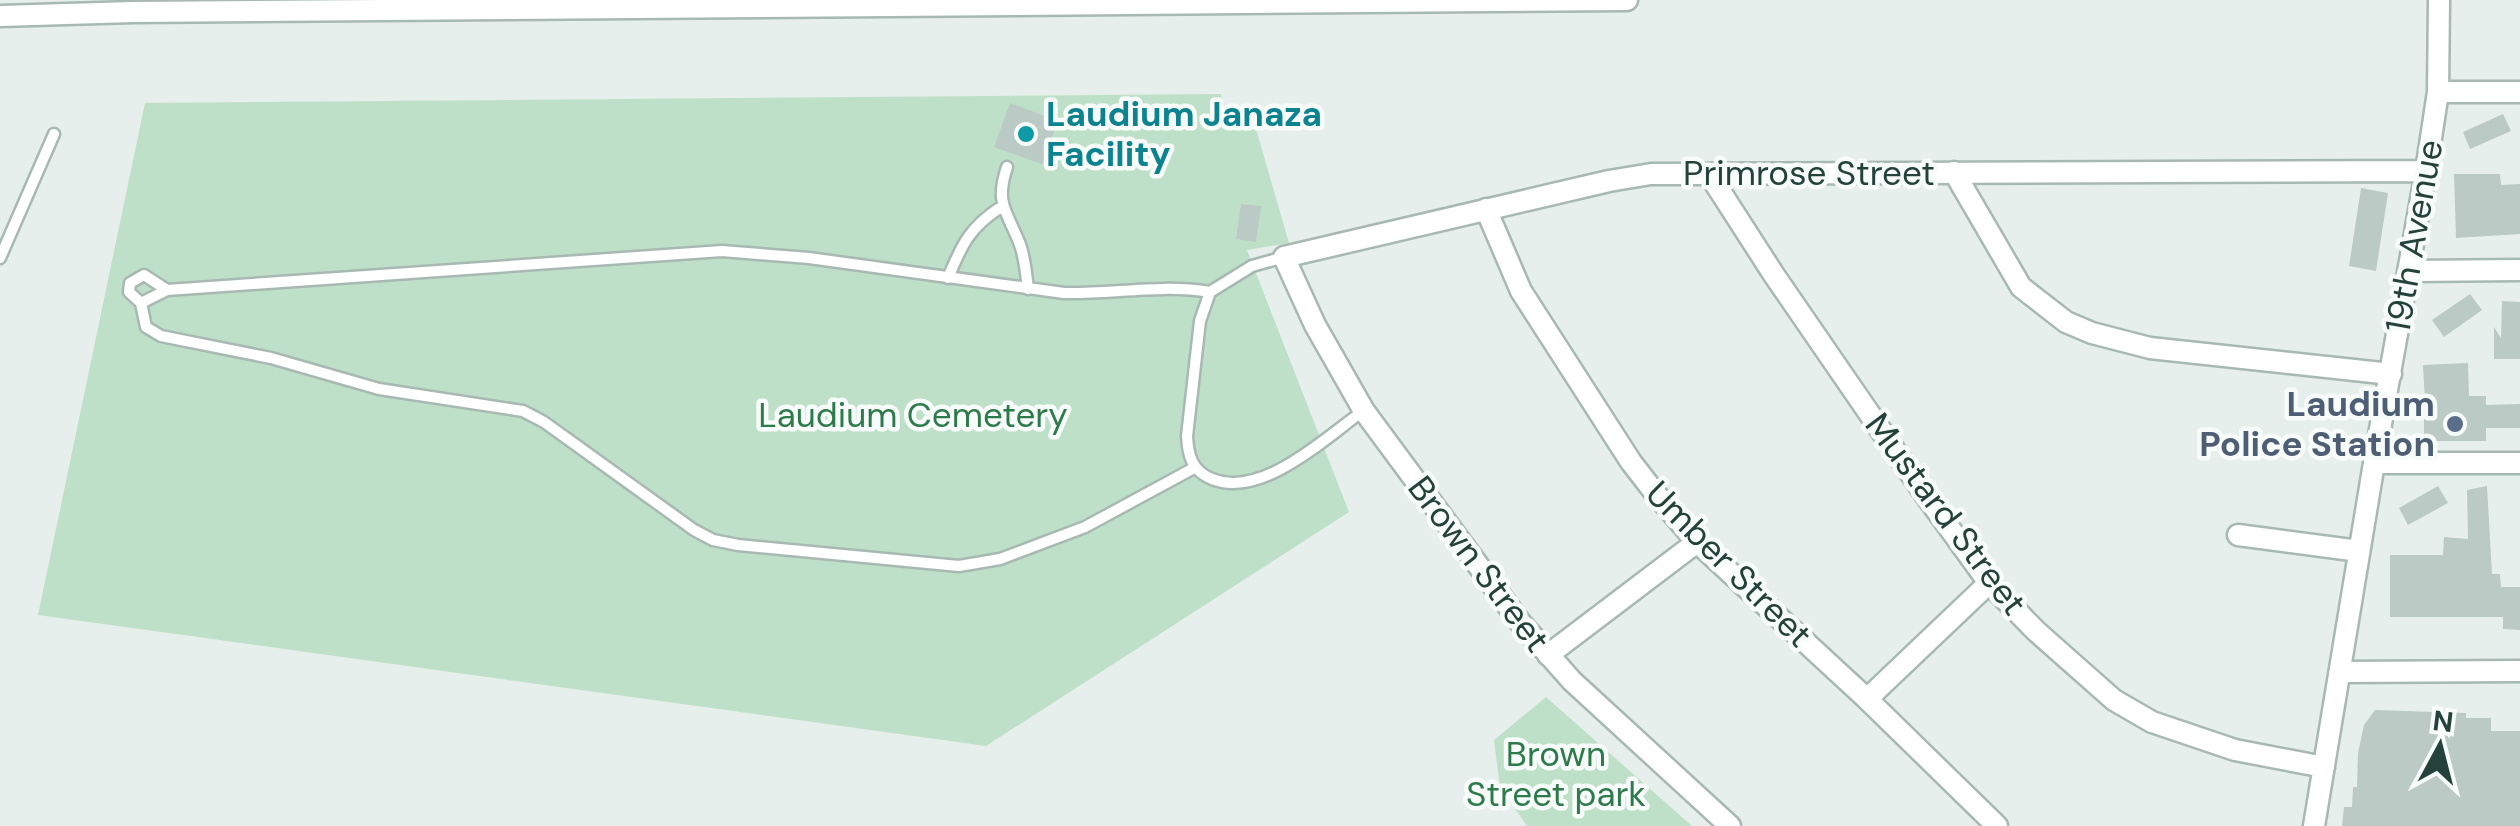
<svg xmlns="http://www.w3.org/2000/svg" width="2520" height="826" viewBox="0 0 2520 826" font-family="'DM Sans',sans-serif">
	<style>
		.green { fill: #bfe0c8 }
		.building { fill: #bbcac4 }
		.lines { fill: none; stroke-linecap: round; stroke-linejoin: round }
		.service-casing { stroke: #a8b8b2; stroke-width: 15 }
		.minor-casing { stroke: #a8b8b2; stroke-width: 25 }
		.service { stroke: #fff; stroke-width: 10 }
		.minor { stroke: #fff; stroke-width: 20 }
		.culture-dot { fill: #0f9aa8; stroke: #f7fbf9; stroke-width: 4 }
		.service-dot { fill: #5c6f8a; stroke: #f7fbf9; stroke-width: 4 }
		.labels { text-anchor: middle; stroke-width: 9; stroke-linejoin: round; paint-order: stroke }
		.culture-label { font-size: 35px; font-weight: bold; fill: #0d838f; stroke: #f7fbf9; text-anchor: start }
		.street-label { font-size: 35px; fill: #24423a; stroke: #f7fbf9 }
		.service-label { font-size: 35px; font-weight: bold; fill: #4e5e75; stroke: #f7fbf9; text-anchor: end }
		.park-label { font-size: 35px; fill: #2d7a4b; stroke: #f7fbf9 }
	</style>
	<rect width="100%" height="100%" fill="#e6efeb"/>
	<!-- green -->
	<path class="green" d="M1221,94L1232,130L1254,122L1289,243L1247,250L1349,512L986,746L38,615L145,103Z
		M1546,697L1692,826H1527L1500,787L1494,740Z"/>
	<!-- building -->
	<path class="building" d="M1010,103L1058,121L1042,164L994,147Z
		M2503,114L2511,131L2470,149L2463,132Z
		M2454,174H2500L2501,185L2520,184V234L2456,238Z
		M2361,188L2388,193L2376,271L2349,266Z
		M1241,204L1261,206L1256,242L1236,239Z
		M2470,294L2482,310L2444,337L2432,320Z
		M2502,301L2520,302V359H2494V327L2501,338Z
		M2468,363L2469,396H2486V405L2520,404V428H2486V441H2424V419L2406,418L2407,399L2425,400L2423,365Z
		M2438,486L2448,503L2408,525L2399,508Z
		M2487,486L2492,574H2500L2501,587H2520V630L2503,629V617H2390V555H2443L2444,537L2468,539L2467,490Z
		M2375,710L2466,713V718H2491V731H2520V826H2342L2344,807H2352L2353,787H2357L2358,753L2364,725Z"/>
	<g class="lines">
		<!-- service casing -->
		<g class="service-casing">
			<path id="service" d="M1007,167C995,203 1006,210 1019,242C1025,256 1026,274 1028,289
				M0,258L54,134
				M948,278C962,244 970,227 1001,207
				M167,290L144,275L130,283L129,292L141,303L167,290L722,251L809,258L1064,293C1113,294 1161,284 1210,292
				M1210,292L1200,321L1187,436C1188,456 1192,471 1212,479C1262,499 1325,438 1363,411
				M1210,292L1252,266L1284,257
				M141,303L146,327L161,336L271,358L379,389L523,411L544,422L694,530L713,540L738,545L959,566L1000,559L1085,527L1194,468"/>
		</g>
		<!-- minor casing -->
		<g class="minor-casing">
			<path id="minor" d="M0,16L133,12L1627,0
				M2438,92H2520
				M1954,172L2021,287L2066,322L2092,333L2150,348L2391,374
				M1709,174L1774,275L1924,493L1989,583L2036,631L2114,700L2152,722L2235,750L2324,767
				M1486,209L1521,291L1631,462L1655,493L1697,542L1867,699L1997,826
				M2410,271L2520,270
				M2374,463H2520
				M2238,535L2359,551
				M1548,655L1697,542
				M2340,672L2520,671
				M1867,699L1989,583
				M1730,826L1572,681L1520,622L1364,411L1315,325L1284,257L1609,181L1651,174L2426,171
				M2314,826L2374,463L2426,171L2438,92L2439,0"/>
		</g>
		<!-- service -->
		<use href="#service" class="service"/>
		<!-- minor -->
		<use href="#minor" class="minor"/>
	</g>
	<!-- markers -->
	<circle class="culture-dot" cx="1026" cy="134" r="10"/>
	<circle class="service-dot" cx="2455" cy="424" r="10"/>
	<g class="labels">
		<!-- culture labels -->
		<g class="culture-label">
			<text x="1046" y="126">Laudium Janaza<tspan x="1046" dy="40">Facility</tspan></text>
		</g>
		<!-- street labels -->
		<g class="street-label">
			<text x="1809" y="185">Primrose Street</text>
			<text transform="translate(2414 236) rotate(-80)" y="12">19th Avenue</text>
			<text transform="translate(1946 514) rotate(53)" y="12">Mustard Street</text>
			<text transform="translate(1479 564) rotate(53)" y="12">Brown Street</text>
			<text transform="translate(1729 564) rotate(45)" y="12">Umber Street</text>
		</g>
		<!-- service labels -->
		<g class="service-label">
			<text x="2435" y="416">Laudium<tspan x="2435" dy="40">Police Station</tspan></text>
		</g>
		<!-- park labels -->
		<g class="park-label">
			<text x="913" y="427">Laudium Cemetery</text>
			<text x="1556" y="766">Brown<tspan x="1556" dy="40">Street park</tspan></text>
		</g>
	</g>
	<!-- north arrow -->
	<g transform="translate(2440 746) rotate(7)" stroke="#f7fbf9" stroke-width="8" paint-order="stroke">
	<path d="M0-8L18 38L0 25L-18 38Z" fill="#24423a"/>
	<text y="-15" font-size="28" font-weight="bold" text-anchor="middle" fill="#24423a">N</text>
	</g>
</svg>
